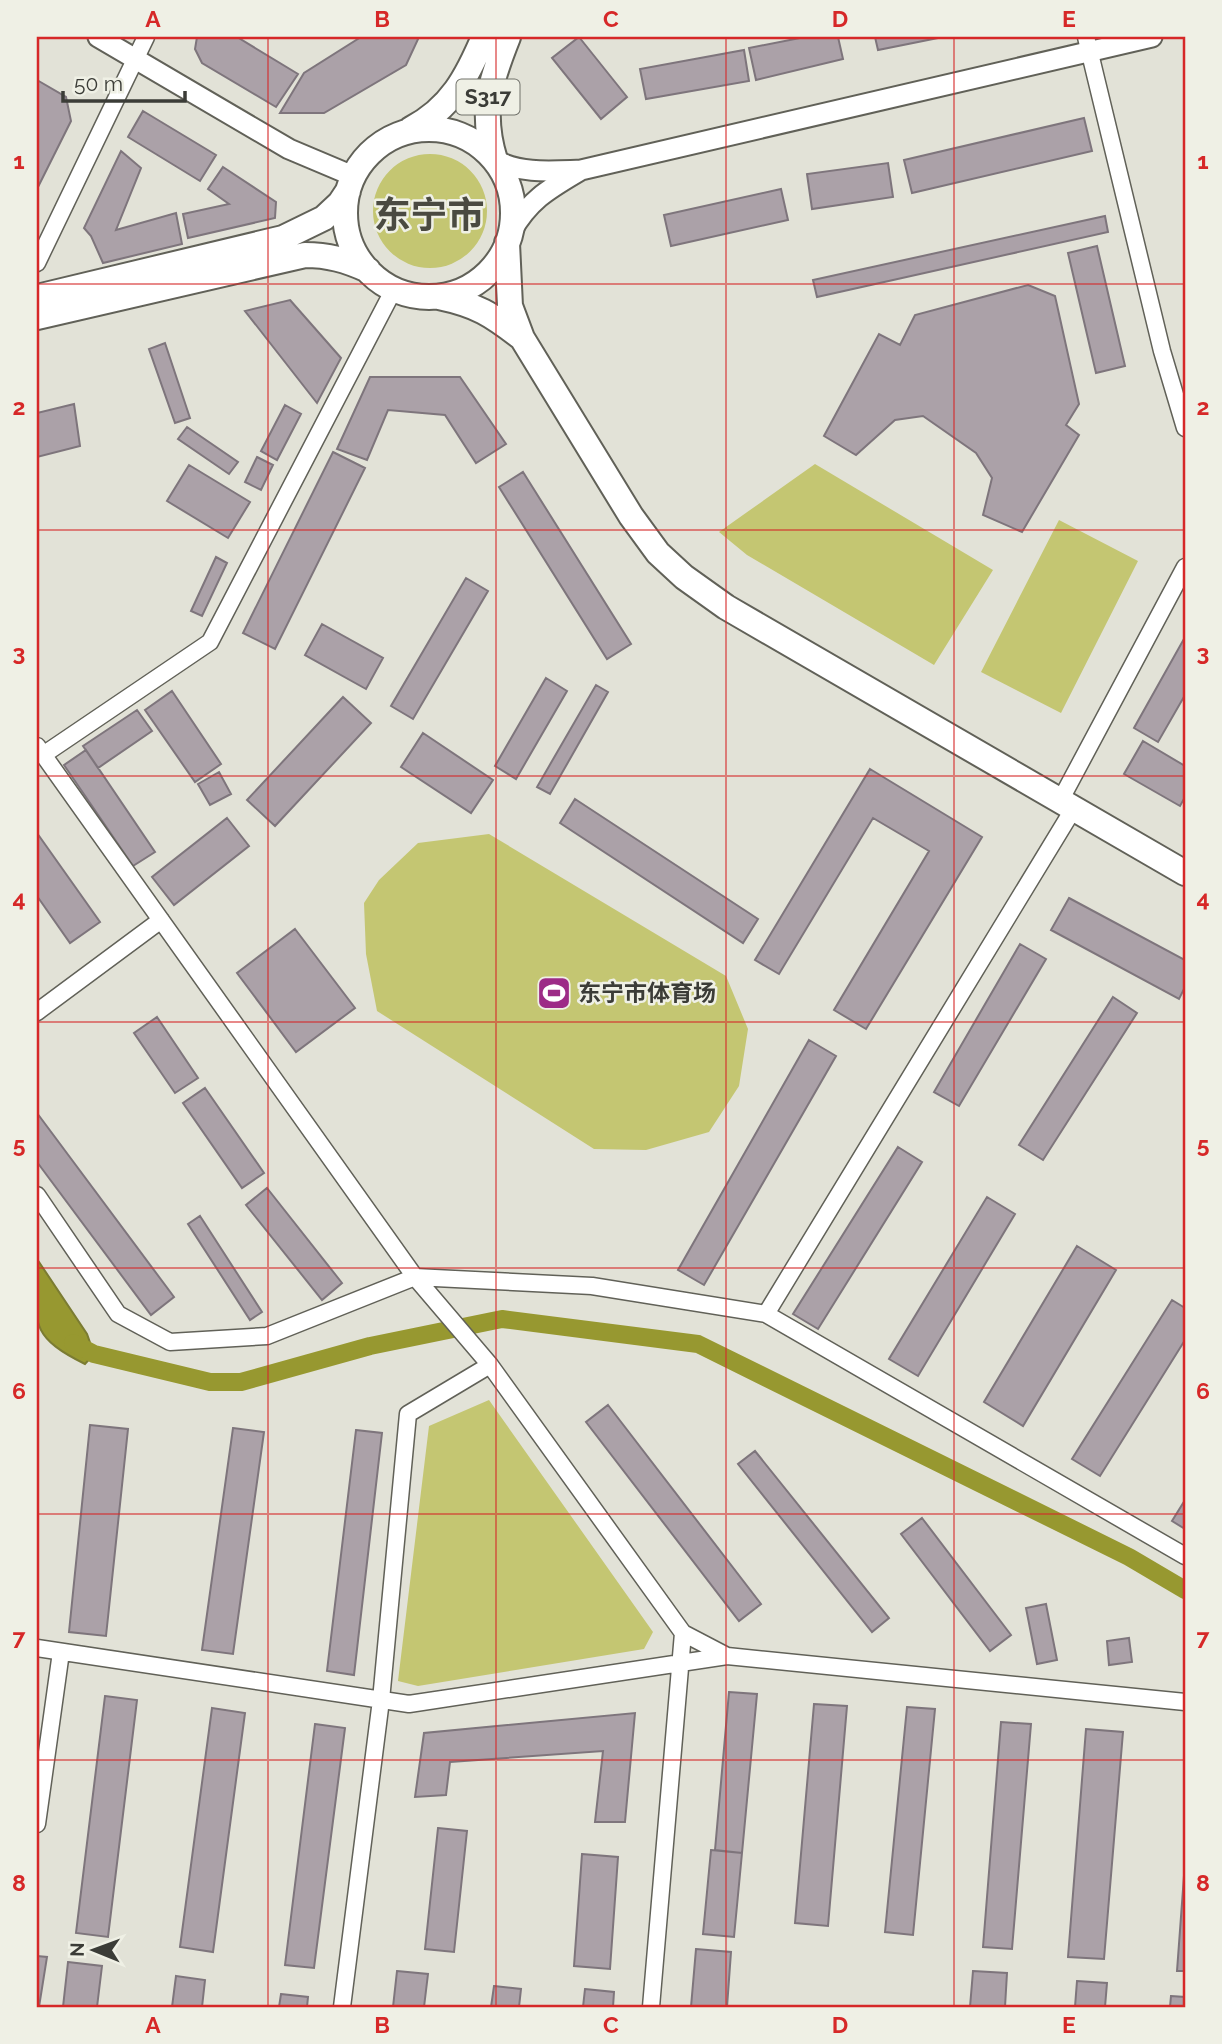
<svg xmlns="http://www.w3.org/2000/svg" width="1222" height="2044" viewBox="0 0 1222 2044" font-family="Raleway,'Noto Sans SC',sans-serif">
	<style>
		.green { fill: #c4c672 }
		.water { fill: #979830; stroke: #7b7c32; stroke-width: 2 }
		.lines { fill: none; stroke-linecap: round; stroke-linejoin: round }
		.canal { stroke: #979830; stroke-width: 18 }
		.building { fill: #aba1a8; stroke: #7e757c; stroke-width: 2 }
		.minor-casing { stroke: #616158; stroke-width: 19 }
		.tertiary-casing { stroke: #616158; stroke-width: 23 }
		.trunk-casing { stroke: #616158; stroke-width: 28 }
		.minor { stroke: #fff; stroke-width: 16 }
		.tertiary { stroke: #fff; stroke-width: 19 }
		.trunk { stroke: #fff; stroke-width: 24 }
		.grid { fill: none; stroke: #d62828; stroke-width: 2; stroke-opacity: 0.55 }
		.labels { text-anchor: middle; stroke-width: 5; stroke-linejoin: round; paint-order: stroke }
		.shield { fill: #eff0e5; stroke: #71726b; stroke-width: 2 }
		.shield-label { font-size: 21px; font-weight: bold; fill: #3b3c37 }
		.poi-label { font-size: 23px; font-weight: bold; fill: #3b3c37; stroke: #eff0e5; text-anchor: start }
		.town-label { font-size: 37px; font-weight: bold; fill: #4a4a41; stroke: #eff0e5 }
		.neatline { fill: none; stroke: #d62828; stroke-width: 2.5 }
		.grid-label { font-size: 23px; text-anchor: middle; font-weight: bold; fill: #d62828 }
	</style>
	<rect width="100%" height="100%" fill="#e2e2d7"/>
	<!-- green -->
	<path class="green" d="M373 211a57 57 0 1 1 114 0a57 57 0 1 1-114 0Z
		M815,464L993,570L934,665L747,555L719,532Z
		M1059,520L1138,561L1061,713L981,672Z
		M489,834L726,976L748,1029L739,1086L709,1132L646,1150L594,1149L377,1011L366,954L364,903L379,880L418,843Z
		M489,1400L653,1632L644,1649L418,1686L398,1681L429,1426Z"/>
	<!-- water -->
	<path class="water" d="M37,1259L87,1334L94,1354L85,1364C24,1334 37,1319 37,1259Z"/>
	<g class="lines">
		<!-- canal -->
		<path class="canal" d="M73,1343L94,1354L210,1382H241L370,1346L502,1319L698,1344L1129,1557L1185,1590"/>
	</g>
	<!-- building -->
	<path class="building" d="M197,37H237L298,74L276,107L202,63L195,49Z
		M361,37H419L406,65L324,113H280L304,73Z
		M579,37L627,97L601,119L552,58Z
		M805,37H838L843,59L756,80L749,48Z
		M875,37H943L878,50Z
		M744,50L749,81L646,99L640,69Z
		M37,80L66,97L71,121L37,189Z
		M143,111L216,155L200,181L128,137Z
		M1084,118L1092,151L912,193L904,160Z
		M121,151L141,168L116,230L176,213L182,244L103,263L91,236L84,228Z
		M888,163L893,197L812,209L807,174Z
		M223,167L276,202L275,218L188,238L183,214L229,204L208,189Z
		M781,189L788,220L671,246L664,215Z
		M1105,216L1108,232L817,297L813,280Z
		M1097,246L1125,366L1096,373L1068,253Z
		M1028,285L1055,296L1079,404L1066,425L1079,435L1022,532L983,515L992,478L976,453L923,416L895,420L856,455L824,436L879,334L900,345L915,315Z
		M290,300L341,358L317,403L245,311Z
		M165,343L190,418L175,423L149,349Z
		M370,377H460L506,444L476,463L445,415L388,410L367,460L337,449Z
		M74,404L80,446L37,457V413Z
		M285,405L301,414L277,460L261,451Z
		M187,427L238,462L229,474L178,439Z
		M333,452L365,468L275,649L243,633Z
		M257,457L273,465L261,490L245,482Z
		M189,465L250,502L228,538L167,501Z
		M523,472L631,644L607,659L499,487Z
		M216,557L227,563L202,616L191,611Z
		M466,578L488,591L413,719L391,706Z
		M322,624L383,658L366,689L305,655Z
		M1185,637V695L1158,742L1134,728Z
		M546,678L567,691L516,779L495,766Z
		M596,685L608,692L550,794L537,787Z
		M172,691L221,764L195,782L145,710Z
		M343,697L371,723L275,826L247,800Z
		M137,710L152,731L98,768L83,746Z
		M423,733L493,780L471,813L401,767Z
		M1143,741L1185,766V797L1180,806L1124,774Z
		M86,750L155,852L133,866L64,765Z
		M870,769L982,837L866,1029L834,1010L929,851L873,818L779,974L755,960Z
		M219,772L231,794L210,805L198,784Z
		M575,799L758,919L743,943L560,823Z
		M227,818L249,846L174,905L152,877Z
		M37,833L100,922L70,943L37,896Z
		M1069,898L1185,960V987L1179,999L1051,930Z
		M295,929L355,1008L296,1052L237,973Z
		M1020,944L1046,959L959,1106L934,1092Z
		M1113,997L1137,1013L1043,1160L1019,1145Z
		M157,1017L198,1078L175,1093L134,1033Z
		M809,1040L836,1056L704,1285L678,1270Z
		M205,1088L264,1173L242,1188L183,1103Z
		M37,1113L174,1297L151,1315L37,1162Z
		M898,1147L922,1162L818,1329L793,1314Z
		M267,1188L342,1283L322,1300L246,1205Z
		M987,1197L1015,1214L918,1376L889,1359Z
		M200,1216L262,1312L250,1320L188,1224Z
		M1077,1246L1116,1270L1023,1426L984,1402Z
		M1172,1300L1185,1308V1340L1100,1476L1072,1459Z
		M608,1405L761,1604L739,1621L586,1422Z
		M90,1425L128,1429L106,1636L69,1632Z
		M233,1428L264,1432L233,1654L202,1650Z
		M356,1430L382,1433L354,1675L327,1671Z
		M755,1451L889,1618L872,1632L738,1464Z
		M1185,1500V1529L1172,1521Z
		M922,1518L1011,1635L990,1651L901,1534Z
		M1046,1604L1057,1660L1037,1664L1026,1608Z
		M1129,1638L1132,1662L1109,1665L1107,1641Z
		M729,1692L757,1694L742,1853L715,1850Z
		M105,1696L137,1700L108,1937L76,1933Z
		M814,1704L847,1706L828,1926L795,1923Z
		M907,1707L935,1709L913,1935L885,1932Z
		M212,1708L245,1713L213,1952L180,1947Z
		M635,1713L625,1822H595L603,1751L450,1762L446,1795L415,1797L424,1733Z
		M1001,1722L1031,1724L1012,1949L983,1947Z
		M315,1724L345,1728L314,1968L285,1965Z
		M1086,1729L1123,1732L1104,1959L1068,1957Z
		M438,1828L467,1831L454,1952L425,1949Z
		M711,1850L742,1853L734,1937L703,1934Z
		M582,1854L618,1857L610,1969L574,1966Z
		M1185,1862V1971H1177Z
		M696,1949L731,1952L727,2007H691Z
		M37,1956L47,1957L39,2007H37Z
		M68,1962L102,1966L97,2007H63Z
		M397,1971L428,1974L424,2007H393Z
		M973,1971L1007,1973L1005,2007H970Z
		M176,1976L205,1980L202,2007H172Z
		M1077,1981L1107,1983L1105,2007H1075Z
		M494,1986L521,1989L519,2007H491Z
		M585,1989L614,1992L613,2007H583Z
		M281,1994L308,1997L307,2007H279Z
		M1171,1996L1185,1997V2007H1170Z"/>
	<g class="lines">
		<!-- minor casing -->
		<g class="minor-casing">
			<path id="minor" d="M1086,37L1162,351L1185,428
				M37,263L146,37
				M37,746L415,1277L490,1365L683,1633L727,1656
				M43,755L210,642L394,289
				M1060,801L1185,567
				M37,1012L161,920
				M37,1195L118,1314L170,1342L267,1336L415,1277L592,1286L766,1314L1185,1556
				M766,1314L1074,808
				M37,1648L409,1704L727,1656L1185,1702
				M37,1824L61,1652
				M342,2007L381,1700L408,1414L490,1365
				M651,2007L683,1633"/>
		</g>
		<!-- tertiary casing -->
		<g class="tertiary-casing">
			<path id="tertiary" d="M98,37L289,149L353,176
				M495,160C522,174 550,171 581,170C549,189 530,199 511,232
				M581,170L1152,37"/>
		</g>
		<!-- trunk casing -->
		<g class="trunk-casing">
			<path id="trunk" d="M411,129C451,108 467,77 484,37
				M345 213a84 84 0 1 1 168 0a84 84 0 1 1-168 0Z
				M495,160C480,112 490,82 508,37
				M37,297L283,238L324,218L340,203L348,191
				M439,297C477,305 491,314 522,338L510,306L507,243
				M37,317L305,255C328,255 346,260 368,270
				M522,338L631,516L658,553L684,577L726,607L1185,873"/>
		</g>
		<!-- minor -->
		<use href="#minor" class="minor"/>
		<!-- tertiary -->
		<use href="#tertiary" class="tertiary"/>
		<!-- trunk -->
		<use href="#trunk" class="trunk"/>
	</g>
	<!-- grid -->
	<path class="grid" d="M268,37V2007M496,37V2007M726,37V2007M954,37V2007M37,284H1185M37,530H1185M37,776H1185M37,1022H1185M37,1268H1185M37,1514H1185M37,1760H1185"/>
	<!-- icons -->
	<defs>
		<g id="stadium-square" transform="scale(1.75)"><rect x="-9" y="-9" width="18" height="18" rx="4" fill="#9d2b87" stroke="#eff0e5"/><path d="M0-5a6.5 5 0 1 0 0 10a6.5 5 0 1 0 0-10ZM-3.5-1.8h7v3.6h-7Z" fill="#fff"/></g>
	</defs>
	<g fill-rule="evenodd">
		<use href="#stadium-square" x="554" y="993"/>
	</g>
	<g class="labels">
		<!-- shield labels -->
		<rect class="shield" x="456.5" y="79.5" width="63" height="35" rx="5"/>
		<g class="shield-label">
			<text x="488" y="104">S317</text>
		</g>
		<!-- poi labels -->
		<g class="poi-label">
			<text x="578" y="1001">东宁市体育场</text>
		</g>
		<!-- town labels -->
		<g class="town-label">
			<text x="429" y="228">东宁市</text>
		</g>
	</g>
	<!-- border -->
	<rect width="1222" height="2044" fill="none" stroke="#eff0e5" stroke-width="77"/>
	<!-- north arrow -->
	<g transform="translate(94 1950) rotate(271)" stroke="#eff0e5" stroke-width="5" paint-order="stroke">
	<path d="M0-5L12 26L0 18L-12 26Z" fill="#3b3c37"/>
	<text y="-10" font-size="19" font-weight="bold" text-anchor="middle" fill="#3b3c37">N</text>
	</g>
	<!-- scale -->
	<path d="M63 91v10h122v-10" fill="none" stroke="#3b3c37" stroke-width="3.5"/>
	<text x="74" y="91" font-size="21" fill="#3b3c37" stroke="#eff0e5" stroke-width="5" paint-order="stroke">50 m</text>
	<rect x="38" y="38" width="1146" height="1968" class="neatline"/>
	<g class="grid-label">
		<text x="153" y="27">A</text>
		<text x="382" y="27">B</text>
		<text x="611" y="27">C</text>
		<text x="840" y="27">D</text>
		<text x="1069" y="27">E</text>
		<text x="19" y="169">1</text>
		<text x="1203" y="169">1</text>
		<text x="19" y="415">2</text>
		<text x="1203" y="415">2</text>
		<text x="19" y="661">3</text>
		<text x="1203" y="661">3</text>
		<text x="19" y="907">4</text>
		<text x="1203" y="907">4</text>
		<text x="19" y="1153">5</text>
		<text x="1203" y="1153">5</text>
		<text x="19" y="1399">6</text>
		<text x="1203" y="1399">6</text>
		<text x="19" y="1645">7</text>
		<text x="1203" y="1645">7</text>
		<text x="19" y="1891">8</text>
		<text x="1203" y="1891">8</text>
		<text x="153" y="2033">A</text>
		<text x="382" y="2033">B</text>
		<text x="611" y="2033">C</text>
		<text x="840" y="2033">D</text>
		<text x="1069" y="2033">E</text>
	</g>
</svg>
